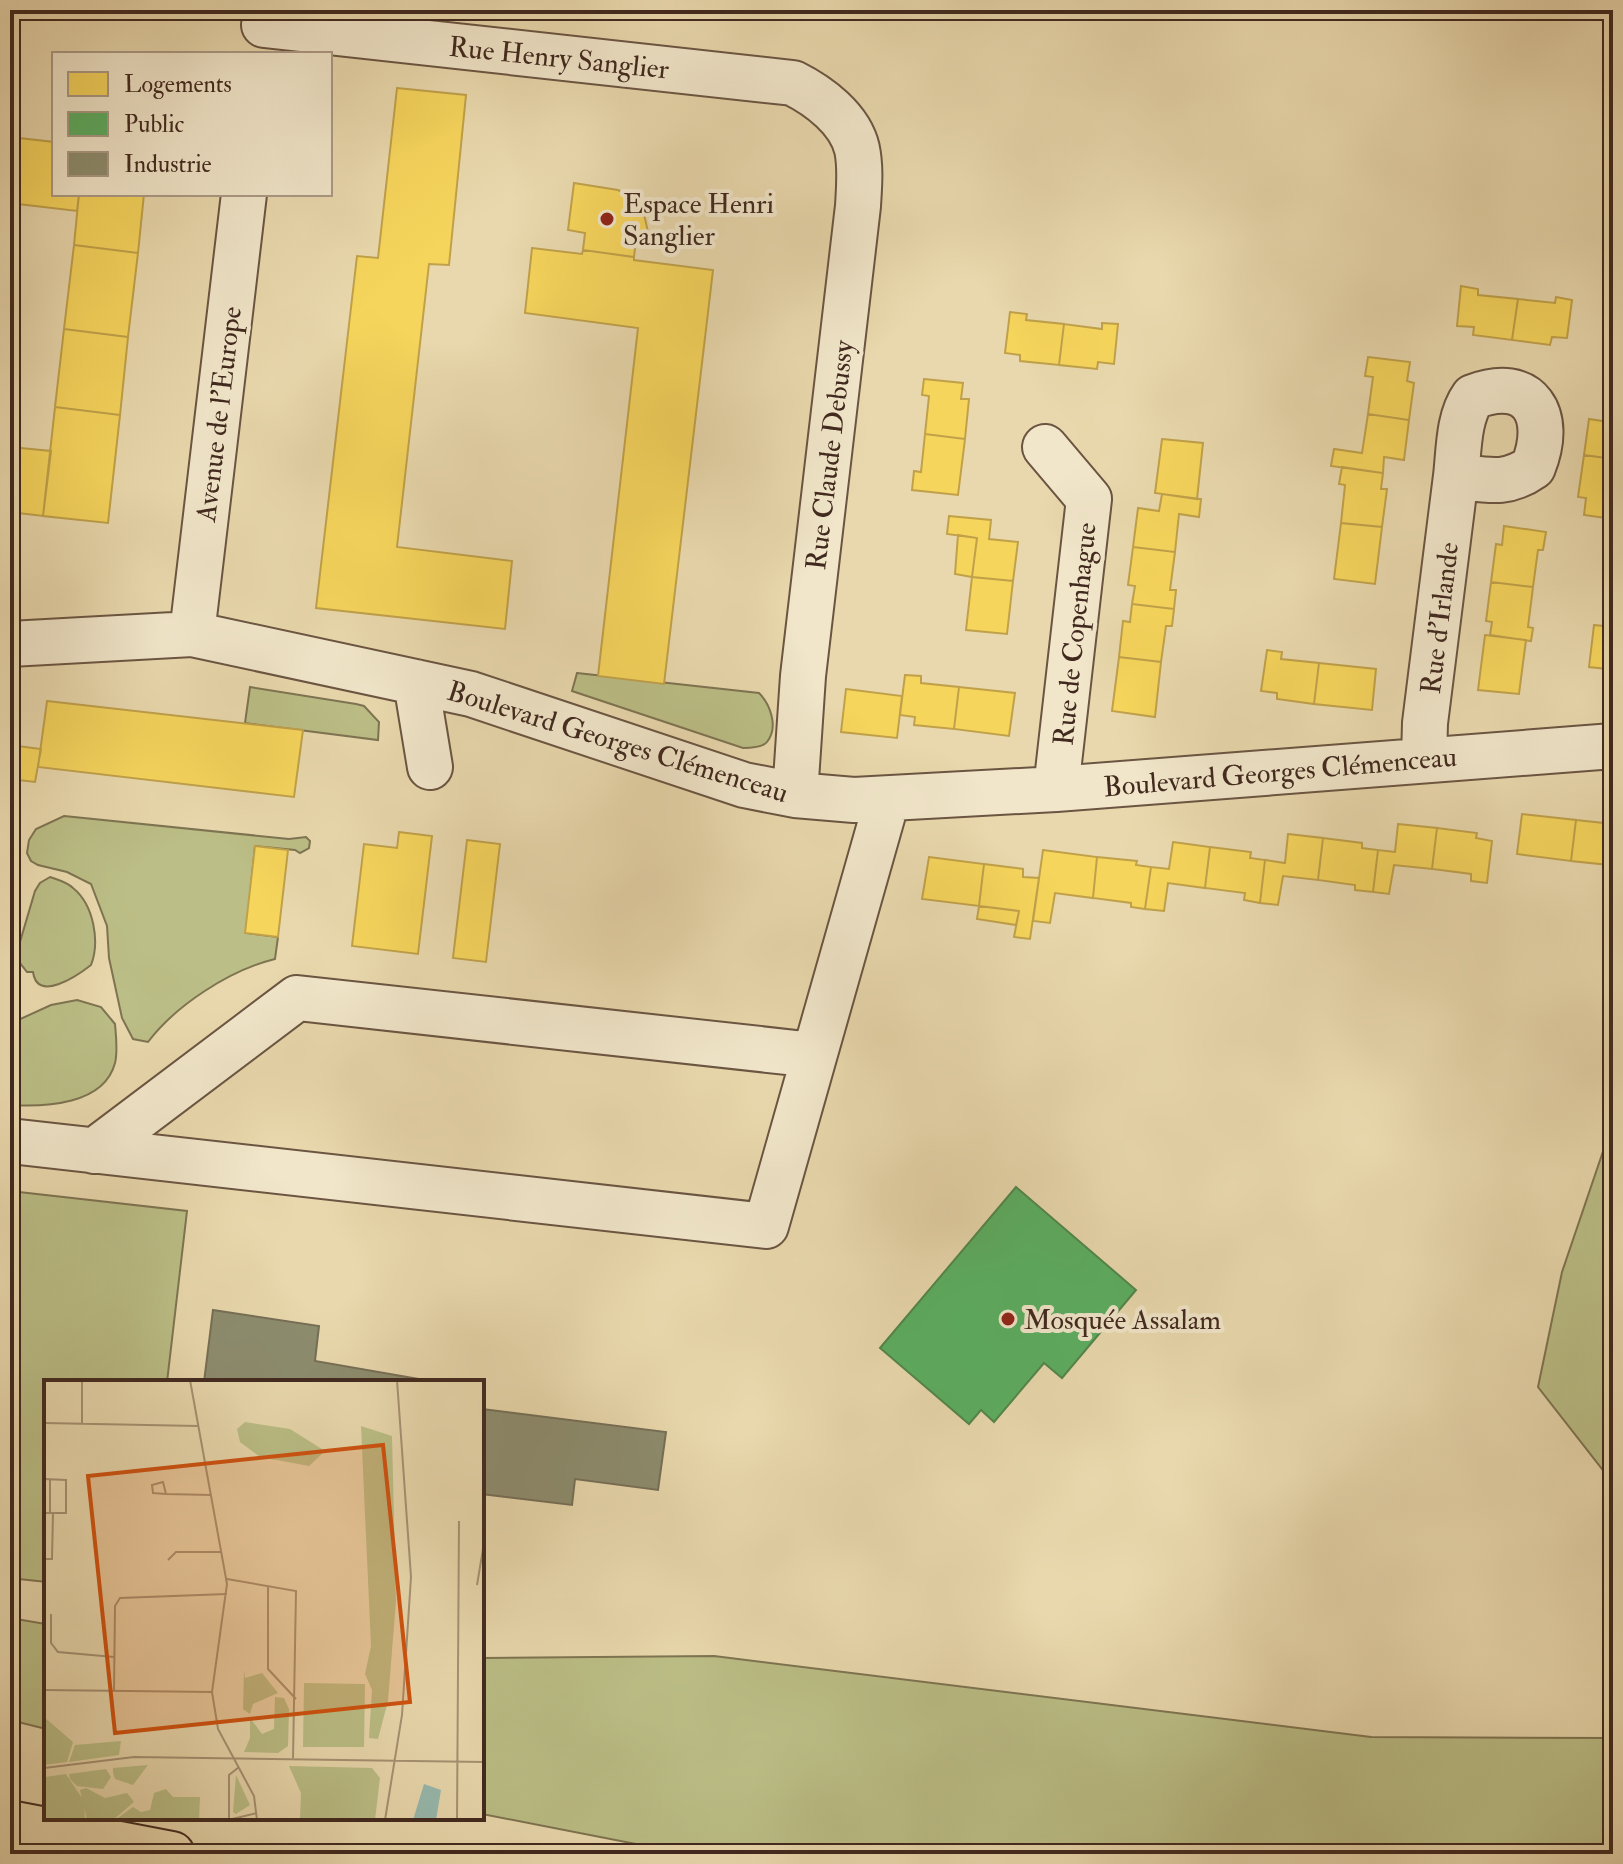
<svg xmlns="http://www.w3.org/2000/svg" width="1623" height="1864" viewBox="0 0 1623 1864" font-family="'IM FELL Double Pica',serif">
	<style>
		.green { fill: #bbbe86; stroke: #7e7452; stroke-width: 2 }
		.homes { fill: #f6d55c; stroke: #c0a14a; stroke-width: 2 }
		.public { fill: #5aae61; stroke: #52864d; stroke-width: 2 }
		.industry { fill: #8c8c6e; stroke: #766e56; stroke-width: 2 }
		.lines { fill: none; stroke-linecap: round; stroke-linejoin: round }
		.minor-casing { stroke: #6b5542; stroke-width: 48 }
		.major-casing { stroke: #41291f; stroke-width: 48 }
		.minor { stroke: #f1e6ca; stroke-width: 44 }
		.major { stroke: #e9d8ad; stroke-width: 44 }
		.poi-dot { fill: #8f2418; stroke: #f1e6ca; stroke-width: 3 }
		.labels { text-anchor: middle; stroke-width: 8; stroke-linejoin: round; paint-order: stroke }
		.street-label { font-size: 28px; fill: #41291f; stroke: #f1e6ca }
		.poi-label { font-size: 28px; fill: #41291f; stroke: #f1e6ca; text-anchor: start }
		.inset-road { fill: none; stroke: #a69274; stroke-width: 2 }
		.view { fill: #cf520f; fill-opacity: 0.15; stroke: #cf520f; stroke-width: 4 }
		.inset-edge { fill: none; stroke: #41291f; stroke-width: 4 }
	</style>
	<rect width="100%" height="100%" fill="#e9d8ad"/>
	<filter id="stains"><feTurbulence type="fractalNoise" baseFrequency=".0025" numOctaves="4"/><feColorMatrix values="0 0 0 0 .2 0 0 0 0 .09 0 0 0 0 .02 0 0 0 .5 -.17"/></filter>
	<radialGradient id="worn" r=".72"><stop offset=".6" stop-color="#630" stop-opacity="0"/><stop offset="1" stop-color="#630" stop-opacity=".3"/></radialGradient>
	<!-- green -->
	<path class="green" d="M577,673L759,693C770,704 779,727 767,742C762,748 750,748 743,748L572,691Z
		M250,687L356,704L364,706L379,722L378,740L245,723Z
		M64,816L289,839L306,837L310,841L309,848L300,853L295,850L255,846L246,933L278,937L275,959C230,970 176,1005 148,1042L133,1039L122,1018L109,958L107,926L91,884L67,872L38,865L31,861L27,853L29,840L36,829Z
		M50,877C58,880 67,882 73,888C94,905 100,942 91,965C77,976 37,1003 33,972H27L20,963L17,952L35,891L40,883Z
		M77,1000L101,1007L115,1024C116,1036 118,1051 115,1063C104,1105 45,1107 10,1105V1021H16L51,1005Z
		M1613,1122V1483L1538,1387L1562,1272Z
		M10,1191L187,1211L167,1382H46V1582L10,1578Z
		M10,1618L46,1624V1729L10,1720Z
		M714,1656L1371,1737L1613,1738V1854H732L641,1845L482,1814V1658Z"/>
	<!-- homes -->
	<path class="homes" d="M397,88L466,95L449,265L429,264L397,547L512,561L505,629L316,608L357,256L378,258Z
		M10,137L54,142V194H79L77,211L10,203Z
		M574,183L618,190L635,199L644,214L648,232V242L636,240L634,257L583,250L585,233L568,230Z
		M79,194H144L138,253L74,245Z
		M74,245L138,253L128,337L64,329Z
		M532,248L582,254L583,250L634,257V260L713,270L664,684L598,676L638,328L525,313Z
		M1461,286L1478,289V295L1518,299L1512,340L1473,335L1474,327L1457,326Z
		M1556,297L1572,300L1567,338L1552,337L1550,345L1512,340L1518,299L1555,303Z
		M1010,312L1027,314L1026,320L1064,324L1059,365L1020,361V355L1005,353Z
		M1102,323L1118,324L1114,364L1098,362L1097,369L1059,365L1064,324L1102,329Z
		M64,329L128,337L120,415L55,407Z
		M1613,347V402L1606,401Z
		M1368,357L1410,362L1407,381L1414,383L1409,420L1368,414L1373,377L1365,376Z
		M924,379L963,383L961,399H969L965,439L925,434L929,396L922,395Z
		M1612,402L1613,459L1584,455L1589,419L1609,422Z
		M55,407L120,415L108,523L43,516Z
		M1368,414L1409,420L1404,460L1384,457L1383,473L1331,466L1334,449L1362,453Z
		M925,434L965,439L958,495L912,490L914,471L921,472Z
		M1162,439L1203,443L1197,499L1155,493Z
		M10,447L51,451L43,516L10,512Z
		M1584,455L1613,459V519L1584,515L1586,498L1578,497Z
		M1342,467L1383,473L1381,489H1387L1382,527L1341,523L1345,485L1339,484Z
		M1162,494L1201,499L1199,517L1179,514L1175,552L1133,547L1138,508L1159,511Z
		M949,516L991,520L989,539L1018,542L1013,581L972,577L977,538L947,534Z
		M1341,523L1382,527L1375,584L1334,579Z
		M1504,526L1546,532L1543,550H1538L1533,587L1491,582L1496,544L1502,545Z
		M958,535L977,538L972,577L955,574Z
		M1133,547L1175,552L1170,590H1176L1174,609L1132,604L1135,586L1128,585Z
		M972,577L1013,581L1007,634L966,630Z
		M1491,582L1533,587L1528,627L1533,628L1531,641L1490,635L1492,622L1486,621Z
		M1132,604L1174,609L1172,626H1166L1161,662L1119,657L1123,621L1130,622Z
		M1594,625L1613,627V676L1606,675L1607,669L1589,667Z
		M1485,635L1526,640L1519,694L1478,690Z
		M1267,650L1282,652L1281,659L1319,663L1314,704L1277,699V693L1261,691Z
		M1119,657L1161,662L1155,717L1112,711Z
		M1319,663L1376,669L1372,710L1314,704Z
		M905,675L921,676V683L959,687L954,729L914,725L915,717L900,715Z
		M959,687L1015,693L1009,736L954,729Z
		M846,689L902,696L897,738L841,732Z
		M47,701L303,730L294,797L38,767Z
		M10,745L41,749L35,782L10,779Z
		M1522,814L1576,820L1571,861L1517,854Z
		M1576,820L1613,824V871H1609V865L1571,861Z
		M1398,824L1437,828L1432,869L1394,865L1389,894L1373,892L1378,850L1395,852Z
		M1437,828L1477,833L1476,838L1492,841L1487,883L1471,881V874L1432,869Z
		M399,832L432,836L418,954L352,946L364,844L397,848Z
		M1288,834L1323,838L1318,880L1283,876L1278,905L1260,903L1265,860L1285,863Z
		M1323,838L1362,843V848L1378,850L1373,892L1355,890V885L1318,880Z
		M467,840L500,844L486,962L453,958Z
		M1173,842L1210,847L1205,888L1168,883L1164,911L1145,909L1151,867L1169,869Z
		M255,846L288,850L278,937L245,933Z
		M1210,847L1251,852L1250,858L1265,860L1260,903L1244,900L1245,893L1205,888Z
		M1043,850L1097,857L1093,898L1055,893L1050,923L1033,921Z
		M929,857L984,864L979,906L922,899Z
		M1097,857L1137,861L1136,865L1151,867L1145,909L1131,907V903L1093,898Z
		M984,864L1023,869V877L1039,878L1030,939L1014,937L1019,911L979,906Z
		M979,906L1019,911L1016,925L977,919Z"/>
	<!-- public -->
	<path class="public" d="M1016,1187L1136,1290L1062,1378L1044,1363L994,1422L981,1410L969,1424L880,1348Z"/>
	<!-- industry -->
	<path class="industry" d="M213,1310L319,1326L315,1361L436,1382H204Z
		M482,1409L666,1432L658,1490L575,1479L572,1505L482,1494Z"/>
	<g class="lines">
		<!-- minor casing -->
		<g class="minor-casing">
			<path id="minor" d="M264,25L793,83C819,96 850,119 857,149C861,168 859,188 858,206L803,676L795,795
				M1045,447L1089,499L1056,789
				M192,634L244,194
				M10,644L192,634L471,694L744,785L795,795L854,800L1056,789L1613,746
				M416,682L430,767
				M1424,759L1425,723L1456,476C1488,480 1506,486 1533,467C1554,415 1530,375 1473,397C1458,418 1459,451 1456,476
				M10,1141L766,1226L887,800
				M94,1151L297,998L814,1055"/>
		</g>
		<!-- major casing -->
		<g class="major-casing">
			<path id="major" d="M10,1823L172,1854"/>
		</g>
		<!-- minor -->
		<use href="#minor" class="minor"/>
		<!-- major -->
		<use href="#major" class="major"/>
	</g>
	<!-- markers -->
	<g class="poi-dot">
		<circle cx="607" cy="219" r="8"/>
		<circle cx="1008" cy="1319" r="8"/>
	</g>
	<g class="labels">
		<!-- street labels -->
		<g class="street-label">
			<text transform="translate(559 57) rotate(6)" y="10">Rue Henry Sanglier</text>
			<text transform="translate(218 414) rotate(-83)" y="10">Avenue de l'Europe</text>
			<text transform="translate(829 455) rotate(-83)" y="10">Rue Claude Debussy</text>
			<text transform="translate(1439 618) rotate(-83)" y="10">Rue d'Irlande</text>
			<text transform="translate(1074 634) rotate(-84)" y="10">Rue de Copenhague</text>
			<text transform="translate(618 741) rotate(17)" y="10">Boulevard Georges Clémenceau</text>
			<text transform="translate(1280 771) rotate(-5)" y="10">Boulevard Georges Clémenceau</text>
		</g>
		<!-- poi labels -->
		<g class="poi-label">
			<text x="623" y="213">Espace Henri<tspan x="623" dy="32">Sanglier</tspan></text>
			<text x="1024" y="1329">Mosquée Assalam</text>
		</g>
	</g>
	<!-- overview -->
	<g transform="translate(44 1380)">
		<rect width="440" height="440" fill="#e9d8ad"/>
		<path d="M201,42L246,49L281,71L265,86L216,77L196,62L193,49ZM317,46L348,56L352,221L344,321L334,359L325,358L328,310L321,294L327,266ZM200,290L201,298L218,293L234,313L209,324L206,334L199,329ZM260,303L321,304L320,367H259ZM231,317L240,318L245,329L244,366L234,373L200,372L206,358V338L218,354L230,349ZM0,337L29,362L23,382L0,385ZM77,361L75,375L25,382L31,365ZM104,385L89,405L71,399L69,393V388ZM245,386L328,388L336,398L331,440H256L257,413ZM62,389L67,397L59,409L33,406L26,399L25,394ZM22,394L40,421L41,440H0L1,397ZM192,395L206,425L192,434L189,432ZM42,408L61,418L83,413L90,422L69,440H43L36,410ZM122,409L129,417H156L155,440H71L89,427L97,432L106,430L110,413Z" fill="#bbbe86"/>
		<path d="M380,404L397,410L392,440H369Z" fill="#97b9ae"/>
		<path class="inset-road" d="M146,0L183,204L168,312L174,349L210,416L213,440M0,43L154,46M38,43V0M0,99L22,100V133H9M122,114L109,113L108,105L119,102L122,114L167,115M0,133H9L8,179H0M6,133V100M124,180L132,172H178M183,199L252,211L249,378M433,205L440,163M224,206V289L252,319M7,234V263L14,272L70,277M0,310L168,312M70,311L71,226L76,218L183,214M0,388L90,377L440,382M184,440L213,433M185,440V395L195,387M341,440L358,335L367,197L353,0M413,440L415,141"/>
		<path class="view" d="M339,65L366,322L71,353L44,96Z"/>
		<rect width="440" height="440" class="inset-edge"/>
	</g>
	<!-- margin -->
	<rect width="1623" height="1864" fill="none" stroke="#e9d8ad" stroke-width="40"/>
	<rect x="12" y="12" width="1599" height="1840" fill="none" stroke="#41291f" stroke-width="4"/>
	<rect x="20" y="20" width="1583" height="1824" fill="none" stroke="#41291f" stroke-width="2"/>
	<!-- legend -->
	<rect x="52" y="52" width="280" height="144" fill="#f1e6ca" stroke="#ab9a86" stroke-width="2"/>
	<rect x="68" y="72" width="40" height="24" fill="#f6d55c" stroke="#ab9a86" stroke-width="2"/>
	<text x="124" y="92" font-size="24" fill="#41291f">Logements</text>
	<rect x="68" y="112" width="40" height="24" fill="#5aae61" stroke="#ab9a86" stroke-width="2"/>
	<text x="124" y="132" font-size="24" fill="#41291f">Public</text>
	<rect x="68" y="152" width="40" height="24" fill="#8c8c6e" stroke="#ab9a86" stroke-width="2"/>
	<text x="124" y="172" font-size="24" fill="#41291f">Industrie</text>
	<rect width="100%" height="100%" filter="url(#stains)"/>
	<rect width="100%" height="100%" fill="url(#worn)"/>
</svg>
